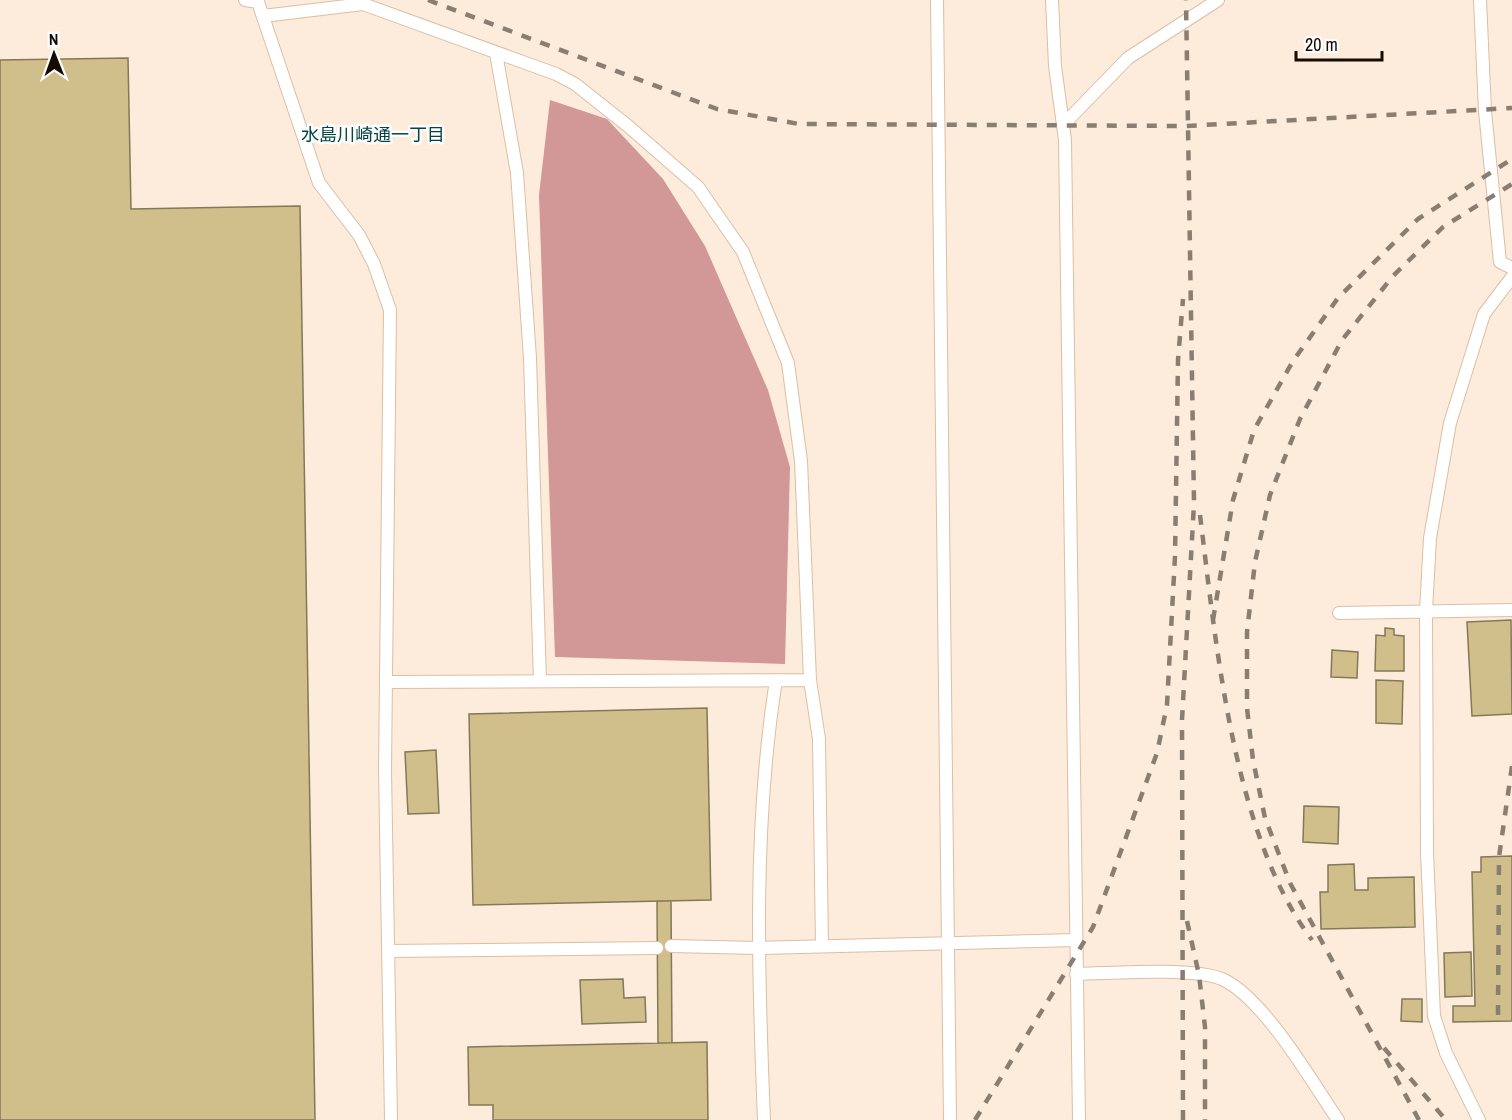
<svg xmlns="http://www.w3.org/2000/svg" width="1512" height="1120" viewBox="0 0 1512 1120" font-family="'Archivo Narrow','Noto Sans JP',sans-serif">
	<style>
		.forest { fill: #d29797 }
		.building { fill: #d1bf8b; stroke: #837858; stroke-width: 1.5 }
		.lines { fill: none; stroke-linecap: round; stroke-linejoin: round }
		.service-casing { stroke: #dabfa4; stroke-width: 14 }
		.service { stroke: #fff; stroke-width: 12 }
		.rail { stroke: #8a7d71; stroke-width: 4.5; stroke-dasharray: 10 10; stroke-linecap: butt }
		.labels { text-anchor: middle; stroke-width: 5; stroke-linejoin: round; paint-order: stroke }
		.neighbourhood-label { font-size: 18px; fill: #034541; stroke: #fdfdfd }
	</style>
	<rect width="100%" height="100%" fill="#fdecdb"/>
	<!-- forest -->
	<path class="forest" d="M550,100L607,119L663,179L705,246L768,390L790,467L785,664L555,657L539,195Z"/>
	<!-- building -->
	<path class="building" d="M128,58L131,209L300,206L315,1120H0V60Z
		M1511,620L1512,714L1472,716L1467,622Z
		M1385,628L1394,629V635L1404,636V671H1375L1376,635L1385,636Z
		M1332,650L1358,652L1357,678L1331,677Z
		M1376,680L1403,681L1402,724L1376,723Z
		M707,708L711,900L473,905L469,714Z
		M436,750L439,813L408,814L405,752Z
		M1304,806L1339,807L1338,844L1303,842Z
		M1512,856V1021L1453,1022V1006H1475L1472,872H1481V857Z
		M1354,864L1355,890H1368V878L1414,877L1415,927L1321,929L1320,892H1328V865Z
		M657,901H671L672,1043H658Z
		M1471,952L1472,996L1445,997L1444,953Z
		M623,979L624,998L645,997L646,1022L582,1024L580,980Z
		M1402,999H1422V1022L1401,1021Z
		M707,1042L708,1120H493V1105H469L468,1047Z"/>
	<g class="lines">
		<!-- service casing -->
		<g class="service-casing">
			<path id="service" d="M245,0L258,2L319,183L359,235L374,264L390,310L385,770L391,1120
				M937,0L950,1120
				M1052,0L1055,66L1065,140L1079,1120
				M1480,0L1485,111L1500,262L1512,268
				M263,16L363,4L556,74L575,84L628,126L698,187L743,252L788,363L801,461L810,680L819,739L822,946
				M496,53L517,173L530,358L540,681
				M1063,125L1128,58L1218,0
				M1339,613L1512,610
				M386,682L810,680
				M671,946L757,948L1076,940
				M388,951L657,948
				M1076,974C1110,973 1193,967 1222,979C1264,998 1312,1082 1338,1120
				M764,1120C758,973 753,826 776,680
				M1479,1120L1446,1053L1434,1016L1427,852L1426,611L1430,538L1450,423L1484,314L1512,277"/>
		</g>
		<!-- service -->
		<use href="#service" class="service"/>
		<!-- rail -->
		<path class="rail" d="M428,0L717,109L799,124L1186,126L1512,108
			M1200,515C1216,643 1233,836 1312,940
			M1213,620L1233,500L1254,430L1293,361L1338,298L1418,219L1512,159
			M1187,921L1199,975L1205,1027V1120
			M1498,1015L1499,857L1512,766
			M1384,1048L1446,1120
			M975,1120L1093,927L1157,753L1167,705L1175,556L1178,360L1183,299
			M1183,1120L1182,720L1194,503L1186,0
			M1419,1120L1290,883L1265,818L1253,760L1247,708V632L1255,562L1270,495L1300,419L1342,340L1393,276L1443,227L1512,184"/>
	</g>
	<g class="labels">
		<!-- neighbourhood labels -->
		<g class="neighbourhood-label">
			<text x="373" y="141">水島川崎通一丁目</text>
		</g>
	</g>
	<!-- north arrow -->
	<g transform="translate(54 54) rotate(359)" stroke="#fdfdfd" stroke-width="4.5" paint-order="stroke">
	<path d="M0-4.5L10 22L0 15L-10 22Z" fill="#140b03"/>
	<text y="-9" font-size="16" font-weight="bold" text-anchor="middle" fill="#140b03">N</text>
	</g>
	<!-- scale -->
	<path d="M1296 51v9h86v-9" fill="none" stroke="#140b03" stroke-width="3"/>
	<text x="1305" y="51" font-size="18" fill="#140b03" stroke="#fdfdfd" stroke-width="4.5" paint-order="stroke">20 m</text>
</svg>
